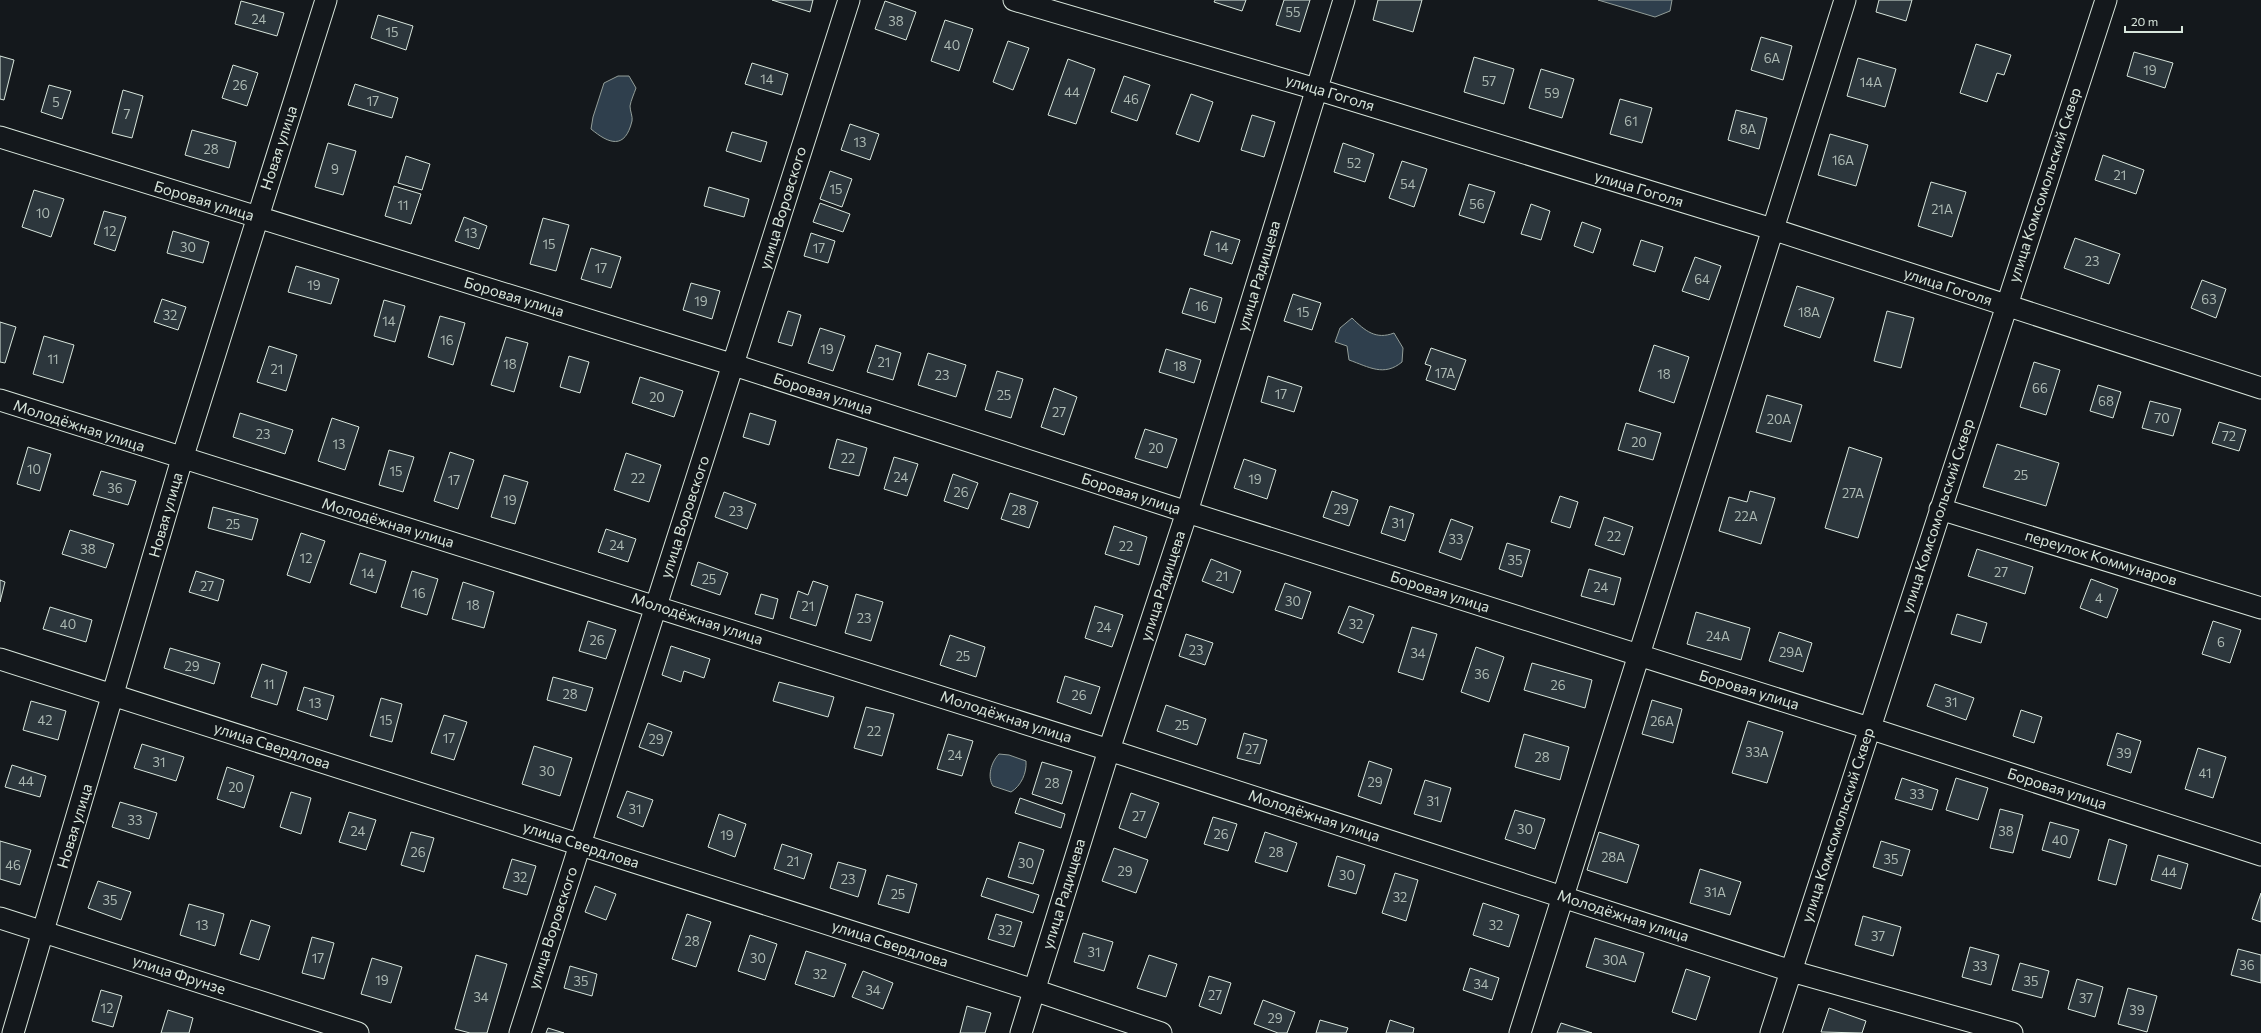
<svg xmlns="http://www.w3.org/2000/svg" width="2261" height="1033" viewBox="0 0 2261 1033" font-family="Commissioner,sans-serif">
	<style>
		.water { fill: #2f3f4d; stroke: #939e99 }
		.building { fill: #2c363c; stroke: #d8e6dc }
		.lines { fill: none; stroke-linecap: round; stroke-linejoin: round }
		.minor-casing { stroke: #d8e6dc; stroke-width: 23 }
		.minor { stroke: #14181c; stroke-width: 21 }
		.labels { text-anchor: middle; stroke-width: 3; stroke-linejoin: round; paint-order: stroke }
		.number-label { font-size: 13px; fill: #adbab4 }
		.street-label { font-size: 15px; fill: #d8e6dc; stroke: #14181c }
	</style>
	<rect width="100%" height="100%" fill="#14181c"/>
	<!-- water -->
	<path class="water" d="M1598,0H1672L1670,11L1655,17Z
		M618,76H629L636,88C634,94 631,100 630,106C630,111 633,117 632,121C625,150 609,144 591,129L593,117L604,83Z
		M1352,318C1365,331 1376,340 1394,333L1403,348L1402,362C1384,377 1369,367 1349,360L1347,346L1335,342L1340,328Z
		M999,754L1009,755L1026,761C1027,773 1021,786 1011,792L993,786C987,777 991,762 999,754Z"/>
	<!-- building -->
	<path class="building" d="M772,0H813L810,12Z
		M1215,0H1246L1242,11L1214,2Z
		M1284,0H1310L1300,32L1276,25Z
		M1378,0H1422L1413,32L1373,20Z
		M1879,0H1912L1906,21L1876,12Z
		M241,1L284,13L277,36L235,24Z
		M885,1L916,12L906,40L875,29Z
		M378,15L413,26L406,50L371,38Z
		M945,20L973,29L959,71L931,61Z
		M1761,37L1792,46L1783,80L1751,70Z
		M1008,41L1029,48L1013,90L993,82Z
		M1976,44L2011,55L2004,75L1997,73L1987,102L1960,93Z
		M2134,52L2173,63L2165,88L2127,76Z
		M0,56L14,60L4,100L0,99Z
		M1474,57L1514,69L1504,104L1464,92Z
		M1858,58L1896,69L1885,107L1847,96Z
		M1068,59L1095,69L1076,124L1048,115Z
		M752,63L788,74L782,95L745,84Z
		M233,65L258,73L247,106L222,98Z
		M1541,69L1574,79L1562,118L1529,108Z
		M1124,76L1150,85L1137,121L1111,112Z
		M355,84L398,98L392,118L348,105Z
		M49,85L71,91L62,119L41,112Z
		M123,90L143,96L132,138L112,133Z
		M1191,94L1213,102L1199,142L1176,134Z
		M1620,99L1652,108L1642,143L1610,134Z
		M1736,110L1767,118L1759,149L1728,140Z
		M1252,115L1275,122L1264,157L1241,150Z
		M850,124L879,134L870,160L841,150Z
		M192,130L236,142L229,168L185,155Z
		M732,132L767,142L761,162L726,151Z
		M1830,134L1868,145L1856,186L1818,175Z
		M328,143L356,151L343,195L315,187Z
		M1343,143L1374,154L1365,182L1334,172Z
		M2103,155L2144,170L2136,194L2095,180Z
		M406,156L430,164L422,190L398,183Z
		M1402,161L1427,169L1414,207L1389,198Z
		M830,171L852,179L842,207L820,199Z
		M1931,182L1966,192L1952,237L1918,226Z
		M1469,184L1495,192L1484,223L1459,215Z
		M394,186L421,194L411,224L385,216Z
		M709,187L749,199L744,217L704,206Z
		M34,190L64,199L51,237L22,227Z
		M820,203L850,214L843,232L813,222Z
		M1531,204L1550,211L1541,240L1521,234Z
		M104,211L126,217L115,251L94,244Z
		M464,217L487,226L479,249L455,241Z
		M543,218L569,225L556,271L530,264Z
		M1582,222L1601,229L1593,253L1574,246Z
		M173,231L209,242L203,263L167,253Z
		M1211,231L1240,240L1232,264L1204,255Z
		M811,233L835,241L828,263L804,256Z
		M2075,238L2120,254L2109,284L2064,268Z
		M1641,240L1663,247L1655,272L1633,265Z
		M591,248L621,257L611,288L581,279Z
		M1695,257L1721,266L1709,300L1682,291Z
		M296,266L339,279L331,304L288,292Z
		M2202,280L2226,289L2216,318L2191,308Z
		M691,283L720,291L712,319L683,310Z
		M1797,286L1834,298L1820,338L1784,326Z
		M1190,288L1222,298L1215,323L1182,313Z
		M1293,294L1321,303L1312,330L1284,321Z
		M162,299L186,307L178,330L154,322Z
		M384,300L405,306L395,342L374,336Z
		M788,311L801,315L792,346L778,342Z
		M1887,311L1914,318L1901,368L1874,361Z
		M440,316L465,323L453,365L428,357Z
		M0,322L16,327L5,363L0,362Z
		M820,328L845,336L833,371L808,363Z
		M44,336L74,345L63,383L33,374Z
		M506,337L528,343L514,392L491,385Z
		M876,345L901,353L893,380L867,372Z
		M1654,345L1689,357L1674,403L1639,391Z
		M269,346L297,355L286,391L257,382Z
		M1431,348L1466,360L1455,390L1426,380L1431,366L1425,364Z
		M1166,349L1201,360L1194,383L1159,372Z
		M928,353L966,365L956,397L918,385Z
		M569,356L589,362L580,393L560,387Z
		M2034,362L2060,370L2046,415L2020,407Z
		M997,371L1023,379L1011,418L985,410Z
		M1268,376L1302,387L1294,412L1261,402Z
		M640,377L683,391L674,417L632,403Z
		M2098,385L2121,392L2113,418L2090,411Z
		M1054,388L1077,397L1064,435L1041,427Z
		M1767,395L1802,405L1791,442L1756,432Z
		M2150,401L2181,409L2173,436L2142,428Z
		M240,413L293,430L285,454L233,437Z
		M750,413L776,421L769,445L743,437Z
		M332,418L359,427L345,470L318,461Z
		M2219,422L2246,430L2239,451L2212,443Z
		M1626,423L1661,433L1653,460L1618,450Z
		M1145,429L1177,439L1167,468L1135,458Z
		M837,439L867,448L859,476L829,468Z
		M1997,444L2059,463L2046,506L1983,487Z
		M28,447L51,454L40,491L17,484Z
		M1849,447L1882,458L1858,538L1825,528Z
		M389,450L414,457L403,492L379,485Z
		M450,452L474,460L458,509L434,501Z
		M626,453L661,465L649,502L614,490Z
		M894,457L918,464L907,496L884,489Z
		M1244,459L1276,470L1267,499L1234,488Z
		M101,471L136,481L128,505L93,495Z
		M953,474L978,483L968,509L944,501Z
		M504,475L528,482L515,524L491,517Z
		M1332,491L1358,500L1349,526L1323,517Z
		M1750,491L1775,498L1761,544L1719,531L1729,497L1747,502Z
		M724,492L756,504L747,529L715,517Z
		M1010,493L1038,502L1029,528L1001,519Z
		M1560,496L1578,502L1570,528L1551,522Z
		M1390,506L1414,514L1405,541L1381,533Z
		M213,507L258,519L252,540L208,528Z
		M1604,517L1633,527L1624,555L1595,545Z
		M1451,519L1473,527L1461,560L1439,552Z
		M1114,526L1147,537L1139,565L1105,554Z
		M606,529L636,539L628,562L598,552Z
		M70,530L114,544L106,568L62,554Z
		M301,533L325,541L310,583L287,575Z
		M1507,543L1530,550L1522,577L1499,569Z
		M1977,549L2033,567L2025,594L1968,576Z
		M360,553L386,561L376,593L350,584Z
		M1211,559L1241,571L1233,593L1202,581Z
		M698,562L728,573L720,595L691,585Z
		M1589,569L1621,578L1614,605L1581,596Z
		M196,571L224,580L218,601L189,592Z
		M412,571L438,579L427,615L401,607Z
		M2091,579L2118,589L2107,618L2080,608Z
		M0,580L5,582L0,602Z
		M813,581L828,586L816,626L790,618L798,591L808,595Z
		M463,582L494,592L484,628L452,619Z
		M1285,583L1311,592L1302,619L1275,610Z
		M761,594L778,599L773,619L755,614Z
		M856,594L883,602L871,641L845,633Z
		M1095,606L1123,615L1112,647L1085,638Z
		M1349,606L1374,615L1363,643L1338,633Z
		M50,607L92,620L86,642L43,629Z
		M1696,612L1750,628L1741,660L1687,644Z
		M1957,614L1987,623L1981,643L1951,634Z
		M588,621L616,630L606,659L579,651Z
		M2213,621L2241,630L2230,663L2202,654Z
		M1412,627L1437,634L1423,680L1398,672Z
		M1779,632L1812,643L1803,672L1769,661Z
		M1186,634L1213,643L1205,665L1179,656Z
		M950,635L985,647L976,677L940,665Z
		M671,646L710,659L704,678L684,671L681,682L662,675Z
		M1476,647L1504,657L1489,702L1461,692Z
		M170,648L220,663L214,684L164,668Z
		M1532,663L1592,680L1585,708L1524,690Z
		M262,664L287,672L277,705L251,697Z
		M1065,676L1100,687L1091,714L1057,702Z
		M553,677L593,688L586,711L547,700Z
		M779,682L834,697L828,717L773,701Z
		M1935,684L1974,698L1966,720L1927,706Z
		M304,687L334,696L327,720L297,710Z
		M381,698L402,704L392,742L370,736Z
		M1652,700L1682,709L1673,743L1642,734Z
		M31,701L66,711L58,740L23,730Z
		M1166,705L1206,719L1197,745L1157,731Z
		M866,707L894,714L882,756L854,748Z
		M2021,710L2042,717L2034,743L2013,736Z
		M444,715L467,722L454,760L431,753Z
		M1748,721L1783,732L1767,783L1732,773Z
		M648,723L672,732L663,756L639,747Z
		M1244,733L1267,740L1260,764L1237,758Z
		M2117,733L2141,741L2131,773L2107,765Z
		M948,734L973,741L962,776L937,769Z
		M1524,734L1569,747L1560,780L1515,767Z
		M142,744L184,757L176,781L134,768Z
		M534,746L572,758L560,796L522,784Z
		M2198,748L2226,757L2213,798L2185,789Z
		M1369,761L1392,769L1381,804L1358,796Z
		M1042,762L1072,771L1062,804L1032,794Z
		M12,765L46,776L40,797L5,787Z
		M227,767L254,776L244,808L217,799Z
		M1902,778L1938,790L1932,810L1895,799Z
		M1956,778L1988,788L1978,820L1946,810Z
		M1425,780L1451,788L1441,822L1414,814Z
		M627,791L653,800L643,827L617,817Z
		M291,792L311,798L301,834L280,827Z
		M1131,793L1159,803L1146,838L1119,828Z
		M1020,798L1065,814L1061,828L1015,813Z
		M120,802L157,813L149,839L112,827Z
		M2000,809L2023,815L2013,853L1990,848Z
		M1515,810L1545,819L1535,849L1505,839Z
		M349,812L376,820L366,850L339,842Z
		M719,814L746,824L735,857L708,847Z
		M1213,817L1237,824L1228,851L1204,844Z
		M2050,822L2079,830L2070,858L2042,850Z
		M411,832L434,838L424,872L401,865Z
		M1265,832L1297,843L1287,872L1255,862Z
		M1599,832L1639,845L1627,883L1587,870Z
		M2109,839L2127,845L2116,885L2098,880Z
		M0,841L31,850L20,885L0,879Z
		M1881,841L1910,850L1902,876L1873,867Z
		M1019,842L1044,850L1033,884L1008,877Z
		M782,844L812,854L804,879L774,869Z
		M1114,848L1148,860L1136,893L1102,881Z
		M2158,855L2188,864L2181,889L2151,880Z
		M1337,856L1365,865L1356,894L1328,886Z
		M512,859L536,866L527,895L503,888Z
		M838,862L866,870L858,897L830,888Z
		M1700,869L1741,882L1730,915L1690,903Z
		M1395,873L1418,880L1406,921L1382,913Z
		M887,875L917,884L909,913L878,904Z
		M987,878L1039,895L1033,913L981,896Z
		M98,881L131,892L121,920L88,908Z
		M595,886L616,894L606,920L585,912Z
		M2261,893V922L2252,919Z
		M1483,903L1519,915L1509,947L1473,935Z
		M189,904L224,914L215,946L180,935Z
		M687,914L711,922L696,967L672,959Z
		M996,914L1022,922L1014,947L988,939Z
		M1863,916L1901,927L1893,956L1855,945Z
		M251,920L270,926L259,960L240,954Z
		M1083,933L1113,942L1104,971L1074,962Z
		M750,935L777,944L765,980L738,971Z
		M312,937L334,943L324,979L302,973Z
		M1595,938L1644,953L1635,982L1586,967Z
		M1970,947L1999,955L1991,985L1962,977Z
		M2238,949L2261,955V983L2231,975Z
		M806,951L846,964L834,997L795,984Z
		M476,955L507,964L487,1033H470L455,1029Z
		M1149,955L1177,964L1166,997L1137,988Z
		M372,958L402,967L391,1003L361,994Z
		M2020,963L2049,971L2042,998L2012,990Z
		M570,966L597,974L592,996L564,988Z
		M1470,968L1499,978L1492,1000L1463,990Z
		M1686,969L1710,977L1696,1020L1672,1012Z
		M863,971L893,983L883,1009L852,997Z
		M1209,976L1231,983L1221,1014L1199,1006Z
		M2077,979L2103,987L2095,1017L2068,1009Z
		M2128,988L2157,996L2147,1032L2118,1024Z
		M101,990L122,996L113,1027L92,1021Z
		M1263,1000L1295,1012L1287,1033H1278L1254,1024Z
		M967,1006L991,1013L985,1033H960Z
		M1829,1008L1866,1021L1862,1033L1821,1032Z
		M168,1010L193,1018L189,1033H161Z
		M1320,1020L1348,1028L1346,1033H1316Z
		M1390,1020L1414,1028L1413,1033H1386Z
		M1561,1023L1592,1033H1557Z
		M548,1028L564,1033H546Z"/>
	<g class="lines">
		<!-- minor casing -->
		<g class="minor-casing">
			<path id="minor" d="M1014,0L1316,89L1772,229L2261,388
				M0,137L734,365L1187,512L1869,728L2261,855
				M0,400L1109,750L1791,971L2012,1033
				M1940,509L2261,608
				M0,659L1034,990L1161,1033
				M0,918L358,1033
				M13,1033L182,459L326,0
				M520,1033L849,0
				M1021,1033L1109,750L1187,512L1344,0
				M1520,1033L1845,0
				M1771,1033L2106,0"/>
		</g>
		<!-- minor -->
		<use href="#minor" class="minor"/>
	</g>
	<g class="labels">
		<!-- number labels -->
		<g class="number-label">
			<text x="1293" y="17">55</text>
			<text x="259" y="24">24</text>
			<text x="896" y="26">38</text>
			<text x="392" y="37">15</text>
			<text x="952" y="50">40</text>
			<text x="1772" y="63">6А</text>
			<text x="2150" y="75">19</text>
			<text x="767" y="84">14</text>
			<text x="1489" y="86">57</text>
			<text x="1871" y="87">14А</text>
			<text x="240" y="90">26</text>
			<text x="1072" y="97">44</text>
			<text x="1552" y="98">59</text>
			<text x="1131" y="104">46</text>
			<text x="373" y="106">17</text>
			<text x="56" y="107">5</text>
			<text x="127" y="119">7</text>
			<text x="1631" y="126">61</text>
			<text x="1748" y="134">8А</text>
			<text x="860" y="147">13</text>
			<text x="211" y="154">28</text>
			<text x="1843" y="165">16А</text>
			<text x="1354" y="168">52</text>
			<text x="335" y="174">9</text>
			<text x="2120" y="180">21</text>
			<text x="1408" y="189">54</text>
			<text x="836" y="194">15</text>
			<text x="1477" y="209">56</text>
			<text x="403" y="210">11</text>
			<text x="1942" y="214">21А</text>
			<text x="43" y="218">10</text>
			<text x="110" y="236">12</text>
			<text x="471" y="238">13</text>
			<text x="549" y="249">15</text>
			<text x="188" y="252">30</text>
			<text x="1222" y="252">14</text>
			<text x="819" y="253">17</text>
			<text x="2092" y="266">23</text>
			<text x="601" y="273">17</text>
			<text x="1702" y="284">64</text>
			<text x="314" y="290">19</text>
			<text x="2209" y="304">63</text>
			<text x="701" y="306">19</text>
			<text x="1202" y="311">16</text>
			<text x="1303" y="317">15</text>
			<text x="1809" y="317">18А</text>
			<text x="170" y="320">32</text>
			<text x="389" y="326">14</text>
			<text x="447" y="345">16</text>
			<text x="827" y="354">19</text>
			<text x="53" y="364">11</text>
			<text x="884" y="367">21</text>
			<text x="510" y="369">18</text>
			<text x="1180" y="371">18</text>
			<text x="277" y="374">21</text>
			<text x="1445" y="378">17А</text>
			<text x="1664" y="379">18</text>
			<text x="942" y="380">23</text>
			<text x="2040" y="393">66</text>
			<text x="1281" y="399">17</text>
			<text x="1004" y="400">25</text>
			<text x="657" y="402">20</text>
			<text x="2106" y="406">68</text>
			<text x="1059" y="417">27</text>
			<text x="2162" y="423">70</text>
			<text x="1779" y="424">20А</text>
			<text x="263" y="439">23</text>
			<text x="2229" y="441">72</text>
			<text x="1639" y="447">20</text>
			<text x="339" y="449">13</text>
			<text x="1156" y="453">20</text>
			<text x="848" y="463">22</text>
			<text x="34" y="474">10</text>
			<text x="396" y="476">15</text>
			<text x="2021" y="480">25</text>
			<text x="901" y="482">24</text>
			<text x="638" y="483">22</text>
			<text x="1255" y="484">19</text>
			<text x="454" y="485">17</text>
			<text x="115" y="493">36</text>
			<text x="961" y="497">26</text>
			<text x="1853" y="498">27А</text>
			<text x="510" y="505">19</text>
			<text x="1341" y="514">29</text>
			<text x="1019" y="515">28</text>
			<text x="736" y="516">23</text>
			<text x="1746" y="521">22А</text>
			<text x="1398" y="528">31</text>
			<text x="233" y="529">25</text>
			<text x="1614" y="541">22</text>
			<text x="1456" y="544">33</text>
			<text x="617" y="550">24</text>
			<text x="1126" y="551">22</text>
			<text x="88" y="554">38</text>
			<text x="306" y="563">12</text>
			<text x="1515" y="565">35</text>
			<text x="2001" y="577">27</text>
			<text x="368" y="578">14</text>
			<text x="1222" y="581">21</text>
			<text x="709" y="584">25</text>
			<text x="207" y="591">27</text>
			<text x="1601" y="592">24</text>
			<text x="419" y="598">16</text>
			<text x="2099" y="603">4</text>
			<text x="1293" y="606">30</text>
			<text x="473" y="610">18</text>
			<text x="808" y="611">21</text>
			<text x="864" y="623">23</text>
			<text x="68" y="629">40</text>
			<text x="1356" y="629">32</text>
			<text x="1104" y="632">24</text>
			<text x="1718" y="641">24А</text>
			<text x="597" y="645">26</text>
			<text x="2221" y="647">6</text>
			<text x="1196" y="655">23</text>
			<text x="1791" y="657">29А</text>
			<text x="1418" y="658">34</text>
			<text x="963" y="661">25</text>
			<text x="192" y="671">29</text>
			<text x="1482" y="679">36</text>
			<text x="269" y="689">11</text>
			<text x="1558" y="690">26</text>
			<text x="570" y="699">28</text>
			<text x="1079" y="700">26</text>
			<text x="1951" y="707">31</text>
			<text x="315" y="708">13</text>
			<text x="45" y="725">42</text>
			<text x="386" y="725">15</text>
			<text x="1662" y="726">26А</text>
			<text x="1182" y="730">25</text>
			<text x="874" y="736">22</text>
			<text x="449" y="743">17</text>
			<text x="656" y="744">29</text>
			<text x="1252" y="754">27</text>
			<text x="1757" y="757">33А</text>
			<text x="2124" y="758">39</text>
			<text x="955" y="760">24</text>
			<text x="1542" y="762">28</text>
			<text x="159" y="767">31</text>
			<text x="547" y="776">30</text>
			<text x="2205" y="778">41</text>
			<text x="26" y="786">44</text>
			<text x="1375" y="787">29</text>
			<text x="1052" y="788">28</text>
			<text x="236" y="792">20</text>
			<text x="1917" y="799">33</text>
			<text x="1433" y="806">31</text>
			<text x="635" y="814">31</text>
			<text x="1139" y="821">27</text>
			<text x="135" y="825">33</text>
			<text x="1525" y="834">30</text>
			<text x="358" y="836">24</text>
			<text x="2006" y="836">38</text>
			<text x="1221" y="839">26</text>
			<text x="727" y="840">19</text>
			<text x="2060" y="845">40</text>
			<text x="418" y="857">26</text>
			<text x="1276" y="857">28</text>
			<text x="1613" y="862">28А</text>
			<text x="1891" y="864">35</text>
			<text x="793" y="866">21</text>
			<text x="1026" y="868">30</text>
			<text x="13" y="870">46</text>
			<text x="1125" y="876">29</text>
			<text x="2169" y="877">44</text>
			<text x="1347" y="880">30</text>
			<text x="520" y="882">32</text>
			<text x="848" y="884">23</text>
			<text x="1715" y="897">31А</text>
			<text x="898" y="899">25</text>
			<text x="1400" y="902">32</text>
			<text x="110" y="905">35</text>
			<text x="202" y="930">13</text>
			<text x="1496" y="930">32</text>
			<text x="1005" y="935">32</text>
			<text x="1878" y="941">37</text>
			<text x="692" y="946">28</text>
			<text x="1094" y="957">31</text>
			<text x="318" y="963">17</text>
			<text x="758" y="963">30</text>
			<text x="1615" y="965">30А</text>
			<text x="2247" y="970">36</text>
			<text x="1980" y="971">33</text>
			<text x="820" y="979">32</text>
			<text x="382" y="985">19</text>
			<text x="581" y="986">35</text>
			<text x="2031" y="986">35</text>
			<text x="1481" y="989">34</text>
			<text x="873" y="995">34</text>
			<text x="1215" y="1000">27</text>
			<text x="481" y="1002">34</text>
			<text x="2086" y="1003">37</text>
			<text x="107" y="1013">12</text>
			<text x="2137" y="1015">39</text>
			<text x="1275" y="1023">29</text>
		</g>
		<!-- street labels -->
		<g class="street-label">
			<text transform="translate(1330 93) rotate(17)" y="5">улица Гоголя</text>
			<text transform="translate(279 148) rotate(-72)" y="5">Новая улица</text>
			<text transform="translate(2045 185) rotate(-72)" y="5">улица Комсомольский Сквер</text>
			<text transform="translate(1639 189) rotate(17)" y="5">улица Гоголя</text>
			<text transform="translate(204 201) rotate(17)" y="5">Боровая улица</text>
			<text transform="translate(783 208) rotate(-73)" y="5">улица Воровского</text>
			<text transform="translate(1259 276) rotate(-73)" y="5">улица Радищева</text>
			<text transform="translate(1948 287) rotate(18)" y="5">улица Гоголя</text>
			<text transform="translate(514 297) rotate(17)" y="5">Боровая улица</text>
			<text transform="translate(823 394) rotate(18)" y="5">Боровая улица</text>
			<text transform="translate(79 426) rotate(18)" y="5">Молодёжная улица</text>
			<text transform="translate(1131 494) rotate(18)" y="5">Боровая улица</text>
			<text transform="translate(166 515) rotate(-74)" y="5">Новая улица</text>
			<text transform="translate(1938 516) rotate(-72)" y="5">улица Комсомольский Сквер</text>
			<text transform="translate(685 517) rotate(-72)" y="5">улица Воровского</text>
			<text transform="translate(388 523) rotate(17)" y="5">Молодёжная улица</text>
			<text transform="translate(2101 558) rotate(17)" y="5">переулок Коммунаров</text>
			<text transform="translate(1163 586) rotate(-72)" y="5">улица Радищева</text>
			<text transform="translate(1440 592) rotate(18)" y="5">Боровая улица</text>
			<text transform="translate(697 619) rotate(18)" y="5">Молодёжная улица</text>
			<text transform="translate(1749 690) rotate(17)" y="5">Боровая улица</text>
			<text transform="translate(1006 717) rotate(18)" y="5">Молодёжная улица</text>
			<text transform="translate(272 746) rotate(18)" y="5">улица Свердлова</text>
			<text transform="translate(2057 789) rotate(18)" y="5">Боровая улица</text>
			<text transform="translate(1314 816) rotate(18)" y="5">Молодёжная улица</text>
			<text transform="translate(1838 825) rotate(-72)" y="5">улица Комсомольский Сквер</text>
			<text transform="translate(75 826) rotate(-73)" y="5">Новая улица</text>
			<text transform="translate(581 845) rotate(18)" y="5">улица Свердлова</text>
			<text transform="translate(1064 894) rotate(-73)" y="5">улица Радищева</text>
			<text transform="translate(1623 916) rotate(18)" y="5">Молодёжная улица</text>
			<text transform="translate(553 928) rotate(-72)" y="5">улица Воровского</text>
			<text transform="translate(890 944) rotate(18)" y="5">улица Свердлова</text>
			<text transform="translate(179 975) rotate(18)" y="5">улица Фрунзе</text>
		</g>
	</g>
	<!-- scale -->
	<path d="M2125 26v6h57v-6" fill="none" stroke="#d8e6dc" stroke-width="2"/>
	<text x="2131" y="26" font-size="12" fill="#d8e6dc" stroke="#14181c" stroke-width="3" paint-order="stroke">20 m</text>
</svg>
